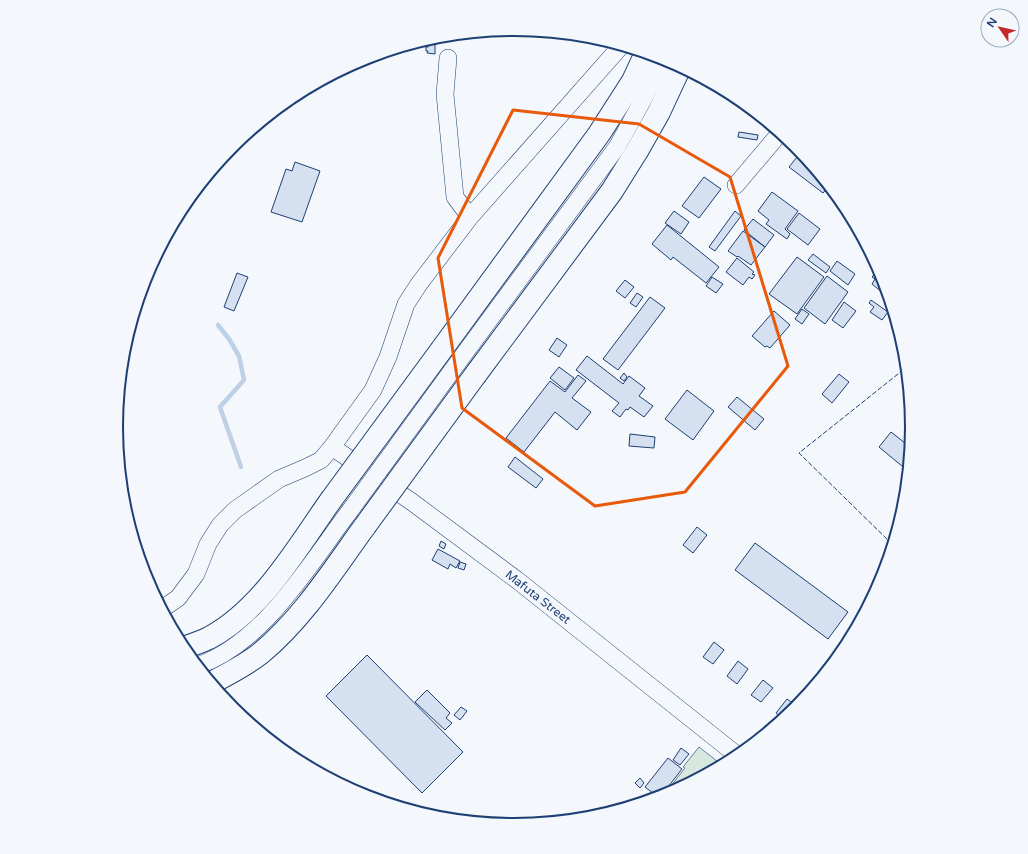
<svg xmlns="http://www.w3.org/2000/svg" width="1028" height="854" viewBox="0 0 1028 854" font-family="'Varela Round',sans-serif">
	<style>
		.green { fill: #d7e8df; stroke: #687fa3 }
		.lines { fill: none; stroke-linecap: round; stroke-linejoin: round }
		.stream { stroke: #bed0e5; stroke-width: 4.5 }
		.building { fill: #d5e0f0; stroke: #1d3f73 }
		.minor-casing { stroke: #1d3f73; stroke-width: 18 }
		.highway-casing { stroke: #1d3f73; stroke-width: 24 }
		.minor { stroke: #f4f7fb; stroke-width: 17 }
		.highway { stroke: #f4f7fb; stroke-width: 22 }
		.minor-bridge-casing { stroke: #1d3f73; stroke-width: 18; stroke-linecap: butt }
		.highway-bridge-casing { stroke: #1d3f73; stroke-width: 24; stroke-linecap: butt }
		.minor-bridge { stroke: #f4f7fb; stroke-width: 17 }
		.highway-bridge { stroke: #f4f7fb; stroke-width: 22 }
		.fence { stroke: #1d3f73; stroke-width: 1; stroke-dasharray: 5 2; stroke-linecap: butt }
		.marked { fill: none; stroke: #e8590c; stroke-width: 3; stroke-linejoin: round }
		.labels { text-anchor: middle; stroke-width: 3; stroke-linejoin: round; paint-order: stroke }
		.street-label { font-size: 12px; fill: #1d3f73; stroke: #f4f7fb }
		.rim { fill: none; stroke: #1d3f73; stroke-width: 2 }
	</style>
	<rect width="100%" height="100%" fill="#f4f7fb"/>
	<!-- green -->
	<path class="green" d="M699,747L722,765L663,796L685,768L683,767Z"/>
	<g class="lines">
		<!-- stream -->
		<path class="stream" d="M218,325L229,339L239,356L244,380L220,407L241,467"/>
	</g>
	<!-- building -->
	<path class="building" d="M429,40L435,41V54L427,53L428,51H426V47H428Z
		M739,132L758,135L757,140L738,137Z
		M801,152L829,186L823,193L789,167Z
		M295,162L320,171L302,222L271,212L286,169L292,171Z
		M704,177L721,189L699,218L682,206Z
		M772,192L798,211L785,229L790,234L787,239L766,224L769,220L758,211Z
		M674,211L689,222L681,234L665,223Z
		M735,211L741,216L715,251L709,247Z
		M799,213L820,229L808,245L787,229Z
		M753,219L774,235L765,247L744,230Z
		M667,225L719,267L706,283L673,257L671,260L652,244Z
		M743,231L765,247L751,265L738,256L737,257L728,251Z
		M813,254L830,267L826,273L808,260Z
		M797,257L824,277L797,314L769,294Z
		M737,258L754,272L752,274L755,275L752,279L749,277L743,285L726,272Z
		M837,261L855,274L848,285L830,271Z
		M876,272L883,278L888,297L872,284L875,279L872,277Z
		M237,273L248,277L234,311L224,307Z
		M827,276L848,292L825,324L804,308Z
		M712,277L723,284L716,293L706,286Z
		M625,280L634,287L625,298L616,291Z
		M637,293L643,297L636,307L630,303Z
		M650,297L665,308L618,370L603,359Z
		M871,300L888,312L882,320L870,312L874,307L869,303Z
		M844,302L856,311L843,328L832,320Z
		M802,309L809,314L802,324L795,319Z
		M774,311L790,325L770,348L767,346L765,347L752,336Z
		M557,338L567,345L559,357L549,350Z
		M901,339L904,349L903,350L897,344Z
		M587,356L623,384L629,376L645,388L639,396L653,406L644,417L630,407L628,410L626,409L620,417L612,411L619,403L576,370Z
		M559,367L574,378L565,390L550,378Z
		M624,373L627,377L624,381L620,378Z
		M839,374L849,382L832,403L822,394Z
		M578,375L586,381L572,398L591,412L577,430L555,412L524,452L506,438L550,381L565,392Z
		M687,390L714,411L693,440L665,419Z
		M737,397L764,419L755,430L728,407Z
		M891,432L910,447L908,471L879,447Z
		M630,434L655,437L654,448L629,446Z
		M515,457L543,479L536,488L508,467Z
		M697,527L707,535L693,553L683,545Z
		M441,541L446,544L444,549L439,546Z
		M755,543L848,612L828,639L735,570Z
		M438,549L460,561L456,568L450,564L448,569L432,560Z
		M460,562L466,564L464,570L458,568Z
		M714,642L724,650L713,664L703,657Z
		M367,655L463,752L422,793L326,696Z
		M738,661L748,669L737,684L727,676Z
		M763,680L773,688L761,702L751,695Z
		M427,690L450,713L446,718L452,723L445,730L415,702Z
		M787,699L797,706L783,719L776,713Z
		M461,707L467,711L460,720L454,715Z
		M681,748L689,754L680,765L673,760Z
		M668,758L682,769L661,796L658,797L645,787Z
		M640,778L644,783L640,788L635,783Z"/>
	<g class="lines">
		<!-- minor casing -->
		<g class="minor-casing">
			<path id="minor" d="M448,58L445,94L455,197L470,217
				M736,185L780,133
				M459,361L617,147L643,100L664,59
				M332,447L412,502L517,580L738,756
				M162,609L178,598L196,574L208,544L220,525L235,510L279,479L305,468L321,460L332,447L373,390L388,357L406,304L419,284L470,217L621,46
				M197,666C263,644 309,565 349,512"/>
		</g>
		<!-- highway casing -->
		<g class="highway-casing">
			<path id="highway" d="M442,349L599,134L633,81L646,53
				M476,374L612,191L637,151L659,112L680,67
				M183,648C192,645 201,642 209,638C262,610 297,548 331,500
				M211,683C228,674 246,665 261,653C303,618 333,570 365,526"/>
		</g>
		<!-- minor -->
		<use href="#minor" class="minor"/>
		<!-- highway -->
		<use href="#highway" class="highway"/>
		<!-- minor-bridge casing -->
		<g class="minor-bridge-casing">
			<path id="minor-bridge" d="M349,512L459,361"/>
		</g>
		<!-- highway-bridge casing -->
		<g class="highway-bridge-casing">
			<path id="highway-bridge" d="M331,500L442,349
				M365,526L476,374"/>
		</g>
		<!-- minor-bridge -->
		<use href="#minor-bridge" class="minor-bridge"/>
		<!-- highway-bridge -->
		<use href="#highway-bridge" class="highway-bridge"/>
		<!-- fence -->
		<path class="fence" d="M892,544L799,453L903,370L906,366"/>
	</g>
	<!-- marked area -->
	<path class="marked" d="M513,110L639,124L730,177L788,366L685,492L595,506L462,408L438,258Z"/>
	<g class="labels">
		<!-- street labels -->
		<g class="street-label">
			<text transform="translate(538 597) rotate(38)" y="4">Mafuta Street</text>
		</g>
	</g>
	<!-- crop -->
	<path d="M0 0H1028V854H0ZM123 427a391 391 0 1 1 782 0a391 391 0 1 1-782 0Z" fill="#f4f7fb" fill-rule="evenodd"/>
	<path class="rim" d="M123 427a391 391 0 1 1 782 0a391 391 0 1 1-782 0Z"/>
	<!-- north arrow -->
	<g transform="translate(1000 28) rotate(304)"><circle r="19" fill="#f4f7fb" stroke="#9eadc5"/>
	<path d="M0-3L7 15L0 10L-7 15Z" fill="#c62828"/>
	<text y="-6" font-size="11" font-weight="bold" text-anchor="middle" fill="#1d3f73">N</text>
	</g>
</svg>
